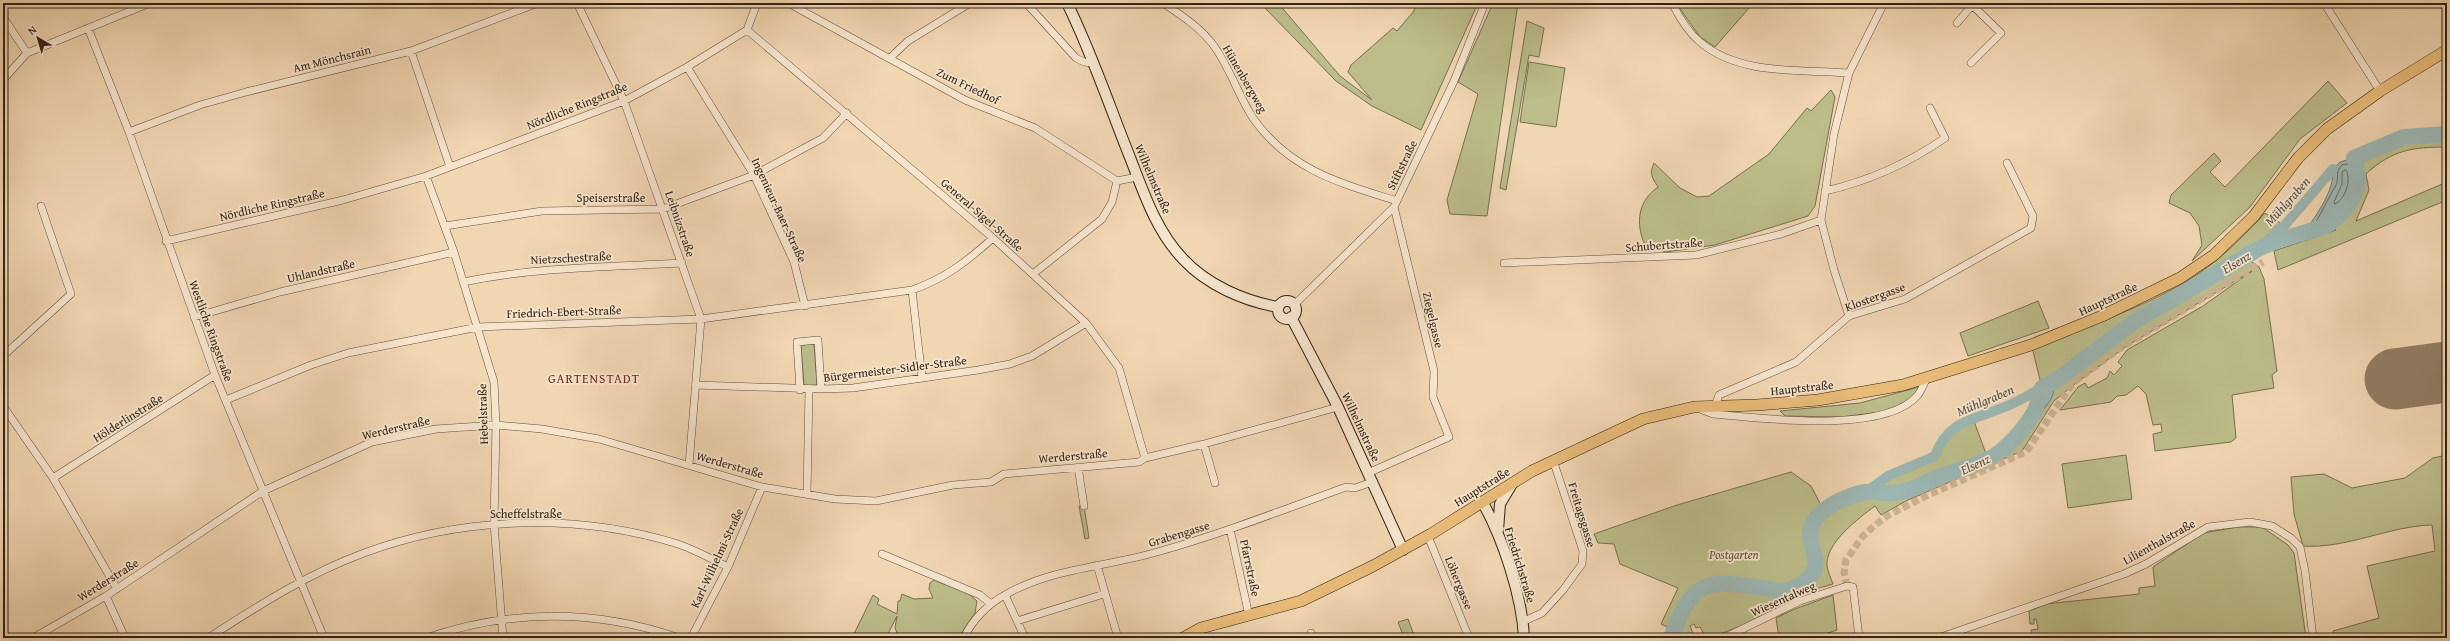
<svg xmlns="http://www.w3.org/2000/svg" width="2450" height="641" viewBox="0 0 2450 641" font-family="'Gentium Book Plus',serif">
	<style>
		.green { fill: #bcbd8b; stroke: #777050 }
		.water { fill: #9cb7b4; stroke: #727c74 }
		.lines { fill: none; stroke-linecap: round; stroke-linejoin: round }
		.shore { stroke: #676d64; stroke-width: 1 }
		.canal { stroke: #9cb7b4; stroke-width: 10 }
		.river { stroke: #9cb7b4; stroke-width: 16 }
		.runway { stroke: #927c63; stroke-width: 61 }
		.minor-tunnel { stroke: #cbb292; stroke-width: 7; stroke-dasharray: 7 3.5; stroke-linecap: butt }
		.minor-casing { stroke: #62503c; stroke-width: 8 }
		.secondary-casing { stroke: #322314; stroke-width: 12 }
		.primary-casing { stroke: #322314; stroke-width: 12 }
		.minor { stroke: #f6e4cd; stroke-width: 7 }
		.secondary { stroke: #f6e4cd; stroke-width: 10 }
		.primary { stroke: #e8bb79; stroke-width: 11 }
		.labels { text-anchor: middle; stroke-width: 3.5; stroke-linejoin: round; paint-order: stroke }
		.street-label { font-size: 12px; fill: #322314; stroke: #f6e4cd }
		.park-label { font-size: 12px; font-style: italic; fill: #544a32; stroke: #f6e4cd }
		.water-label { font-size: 13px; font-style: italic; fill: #524f44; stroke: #f6e4cd }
		.neighbourhood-label { font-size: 13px; letter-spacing: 1px; fill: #7a1f14; stroke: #f6e4cd }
	</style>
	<rect width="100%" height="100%" fill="#f1d6b2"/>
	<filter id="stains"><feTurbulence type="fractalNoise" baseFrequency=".005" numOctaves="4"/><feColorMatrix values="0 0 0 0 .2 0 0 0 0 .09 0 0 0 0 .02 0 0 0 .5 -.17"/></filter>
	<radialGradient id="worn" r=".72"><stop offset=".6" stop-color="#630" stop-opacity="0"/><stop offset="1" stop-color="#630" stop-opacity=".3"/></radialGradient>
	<!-- green -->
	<path class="green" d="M1260,3H1278L1340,76L1372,100L1348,72L1351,65L1393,28L1397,31L1414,11L1415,3H1478L1421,130L1372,106L1336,81Z
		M1493,3H1518L1487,216L1450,214L1447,200L1478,94L1458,82Z
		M1676,3H1748L1750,7L1715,47L1700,37Z
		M1527,21L1544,28L1539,57L1529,55L1506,190L1500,188Z
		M1529,62L1565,68L1556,127L1520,122Z
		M2328,81L2347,103L2300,139L2250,207L2192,261L2202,245L2199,226L2190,213L2169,203L2171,195L2214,153L2221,161L2210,172L2225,187Z
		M1831,90L1835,97L1815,206L1808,216L1715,245L1666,252L1645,245C1635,223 1638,201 1658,187C1652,178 1649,173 1654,163L1680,188L1697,197L1709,196L1769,154L1807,108L1811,111Z
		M2431,128H2447V147C2412,147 2392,150 2366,174L2369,190L2356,221L2447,182V200L2278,270L2274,251L2336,230L2330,223C2355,199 2359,192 2355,156L2377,143Z
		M2265,213L2283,225L2243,255L2259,267L2264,279L2277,371L2272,375L2274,388L2232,395L2236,438L2231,442L2155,451L2153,434L2162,432L2161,424L2153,425L2146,394L2138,386L2126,395L2117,396L2111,402L2060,410L2078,387L2085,383L2088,388L2107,378L2110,371L2114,375L2122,366L2118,362L2127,350L2203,306L2252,271L2125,347L2076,383L2054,401L2022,451L1908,500L1881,515L1875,506C1859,518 1825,543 1827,566C1828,572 1831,578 1833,584L1809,591L1741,626L1717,635L1715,638H1706L1700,627L1696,628L1694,624L1690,626L1695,638H1684L1679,633L1661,624L1678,588L1620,564L1614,544L1598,543L1594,534L1677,505L1791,472L1811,486L1823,509L1838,497L1863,492L1886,474L1936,452C1940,430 1953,425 1972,416L1988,459C2006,446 2056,403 2054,381L2042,388L2032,347C2084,327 2139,310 2187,281C2217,263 2242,238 2265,213Z
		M2038,301L2049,328L1968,356L1960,333Z
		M814,344L817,385L804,386L801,345Z
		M1919,387L1916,395L1889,411L1840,417L1785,416L1780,411L1860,403Z
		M2126,455L2132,499L2068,508L2062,464Z
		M2447,455V638H2335L2333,631L2379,618L2367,566L2435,551L2432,525C2389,526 2347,549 2303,546L2294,514L2291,477L2324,474L2352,488L2405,478L2433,458Z
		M1079,506H1084L1089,538L1085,539Z
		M2238,527H2262L2288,545L2294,553L2306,638H2032L2031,630L2038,629L2036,619H2034V624H2030L2029,611L2046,604L2139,594V588L2155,586L2153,567L2203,533Z
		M934,580L969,594L977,601L975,613L958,638H899L895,628L897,616L886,638H852L873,595L879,599L877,604L897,614L898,601H900L902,594L914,599L933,598L929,589L930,583Z
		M1833,595L1837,630L1813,638H1779L1776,618L1795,609Z
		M1408,619L1415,638H1404L1398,622Z"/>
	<!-- water -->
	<path class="water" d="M2354,158C2356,164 2358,172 2358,179C2357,209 2328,226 2304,234C2316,214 2334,193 2333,169L2340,162Z
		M2054,382C2058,402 2033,418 2021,430L2035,409L2042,388Z"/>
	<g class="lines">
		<!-- shore -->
		<path class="shore" d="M2351,164C2359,185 2340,222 2317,225L2316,222L2337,183L2338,170L2342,165Z
			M2346,170C2352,179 2345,200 2335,204L2334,202L2342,184V172Z"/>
		<!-- canal -->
		<path class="canal" d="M2258,249L2285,225L2333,169
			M1866,492L1888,476L1935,456C1948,419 1975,420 2007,406C2019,401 2030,394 2042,388"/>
		<!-- river -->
		<path class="river" d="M1671,638C1693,578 1706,580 1764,588C1777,590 1784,594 1796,587C1846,561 1777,536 1835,503C1842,499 1857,493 1866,492C1875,491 1884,494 1893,493C1910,492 1923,484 1938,477C1954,471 1971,468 1987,460C2003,453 2029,425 2036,408C2038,402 2040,395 2042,388L2054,382L2134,322L2258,249L2279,240L2324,227C2340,217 2357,200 2358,180C2358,173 2356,164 2354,158L2404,137L2447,134"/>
		<!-- runway -->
		<path class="runway" d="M2395,379L2447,372"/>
		<!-- minor-tunnel -->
		<path class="minor-tunnel" d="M1847,586L1844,573L1846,560L1863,536L1874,526L1887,516L1926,496L2026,452L2073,383L2119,349L2263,262"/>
		<!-- minor casing -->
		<g class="minor-casing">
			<path id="minor" d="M577,3L624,101L701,319L689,465
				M788,3L965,100L1035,128L1117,181L1137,177
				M1026,3L1076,58L1084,62L1092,63
				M1163,3C1181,15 1201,28 1214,46C1230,68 1238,95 1253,118C1289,170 1340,183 1397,201
				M1672,3C1679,17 1688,32 1700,42C1740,76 1800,69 1849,73
				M1755,3H1758
				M2324,3L2380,91
				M3,6L5,3
				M3,17L27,53
				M1957,23L1974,3
				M88,28L129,132L215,375L324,638
				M747,30L993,238L1086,323L1119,368L1145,458
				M747,30L757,3
				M411,51L450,167
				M891,57L908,41L970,3
				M1971,63L2001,33L1972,5
				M687,67L754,175L794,262L805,306
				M3,80L27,53L150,3
				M129,132L200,105L246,92L411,51L538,3
				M426,176L454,252L494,382L496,425L494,524L503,638
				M1825,191C1870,181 1907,164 1945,138L1930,108
				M445,226L542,211L663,209L754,175L823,138L847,113
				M166,241L343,200L426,176L624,101L687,67L747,30
				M1504,263L1696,255L1781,234L1821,220
				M1033,274L1102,219L1112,202L1117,181
				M463,282C536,267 608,267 682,263
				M912,290L922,378
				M1294,305L1394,207L1454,81L1485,3
				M1849,316L1834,270L1821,220L1834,134L1849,73L1884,3
				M194,317L280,292L454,252
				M3,356L71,294L41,206
				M696,385L821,389L853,388L978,370L1010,364L1032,356L1086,323
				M800,390L797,342L818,340L821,389
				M226,400L311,365L348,353L478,327L701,319L912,290C946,278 966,262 993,238
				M3,406L53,478L117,589
				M1715,406L1719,395L1796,362L1849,316L1905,299L2031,228L2033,216L2007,163
				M1700,409L1713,414C1760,418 1885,435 1918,395C1921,391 1924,384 1926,379
				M1204,444L1215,483
				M1078,467L1084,506
				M1368,473L1449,437L1433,397L1434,371L1394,207
				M53,478L215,375
				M807,494L809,390
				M1230,529L1248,611
				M1428,536L1469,638
				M882,554L980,595L991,604
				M1097,565L1118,638
				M1005,595L1025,638
				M106,596L125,638
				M1017,621L1104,594
				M1522,622L1542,613L1563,590L1582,564L1583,551L1553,460
				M1311,633L1312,638
				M33,638L106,596L263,491L372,442L436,429L496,425L542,429L599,439L762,487L835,499L876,501L953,485L991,482L1004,474L1139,462L1145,458L1204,444L1338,407
				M208,638C258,606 307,574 364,553C462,516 578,513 678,544C695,550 712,559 728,567
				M426,638C509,609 597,609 679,638
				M691,638L728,567L762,487
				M964,638C972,620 988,604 1005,595C1051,568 1107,567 1157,552C1221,534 1283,510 1346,487L1355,488L1372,482
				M1724,638L1800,601L1847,586L1853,587L1859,638
				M1938,638L2124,574L2146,564L2208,527L2250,522L2272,526L2291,538L2300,547L2305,571L2313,638"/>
		</g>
		<!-- secondary casing -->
		<g class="secondary-casing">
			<path id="secondary" d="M1067,3C1092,53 1110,108 1131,160C1144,194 1157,232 1183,259C1207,285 1244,301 1278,307
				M1278 310a9 9 0 1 1 18 0a9 9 0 1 1-18 0Z
				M1291,317L1338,407L1403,550
				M1483,503C1503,539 1522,596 1524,638
				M1498,530L1500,504L1512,484"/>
		</g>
		<!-- primary casing -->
		<g class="primary-casing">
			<path id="primary" d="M1183,638L1201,628L1301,601L1373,566L1431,534L1532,471L1643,419L1694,407L1757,405L1818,400L1903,385L2031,345L2102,316L2180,278L2214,255L2254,216L2298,158L2327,129L2380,91L2447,50"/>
		</g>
		<!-- minor -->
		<use href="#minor" class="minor"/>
		<!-- secondary -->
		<use href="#secondary" class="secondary"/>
		<!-- primary -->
		<use href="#primary" class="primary"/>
	</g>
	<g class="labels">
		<!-- street labels -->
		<g class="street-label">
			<text transform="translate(332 59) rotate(-14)" y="4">Am Mönchsrain</text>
			<text transform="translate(1245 79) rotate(60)" y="4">Hünenbergweg</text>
			<text transform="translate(968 86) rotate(26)" y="4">Zum Friedhof</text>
			<text transform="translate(577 106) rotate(-22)" y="4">Nördliche Ringstraße</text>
			<text transform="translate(1402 165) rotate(-64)" y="4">Stiftstraße</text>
			<text transform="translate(1153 179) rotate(67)" y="4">Wilhelmstraße</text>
			<text x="611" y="202">Speiserstraße</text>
			<text transform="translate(272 205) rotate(-13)" y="4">Nördliche Ringstraße</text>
			<text transform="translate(779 210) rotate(65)" y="4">Ingenieur-Baer-Straße</text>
			<text transform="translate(982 215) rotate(41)" y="4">General-Sigel-Straße</text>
			<text transform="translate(680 224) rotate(71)" y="4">Leibnizstraße</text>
			<text transform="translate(1664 245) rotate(-4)" y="4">Schubertstraße</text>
			<text transform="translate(571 258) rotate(-3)" y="4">Nietzschestraße</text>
			<text transform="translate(321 271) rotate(-13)" y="4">Uhlandstraße</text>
			<text transform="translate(1875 297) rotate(-20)" y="4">Klostergasse</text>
			<text transform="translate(2108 299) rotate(-25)" y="4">Hauptstraße</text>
			<text transform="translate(564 312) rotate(-2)" y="4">Friedrich-Ebert-Straße</text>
			<text transform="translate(1433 320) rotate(77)" y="4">Ziegelgasse</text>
			<text transform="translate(211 331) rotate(70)" y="4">Westliche Ringstraße</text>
			<text transform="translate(895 369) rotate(-7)" y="4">Bürgermeister-Sidler-Straße</text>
			<text transform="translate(1802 388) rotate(-6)" y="4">Hauptstraße</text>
			<text transform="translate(483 414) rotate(-92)" y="4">Hebelstraße</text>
			<text transform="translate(128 418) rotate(-32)" y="4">Hölderlinstraße</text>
			<text transform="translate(1361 427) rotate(65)" y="4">Wilhelmstraße</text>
			<text transform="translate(396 428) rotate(-13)" y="4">Werderstraße</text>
			<text transform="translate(1073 456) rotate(-5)" y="4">Werderstraße</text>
			<text transform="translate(730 465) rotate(16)" y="4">Werderstraße</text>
			<text transform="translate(1482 487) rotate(-32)" y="4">Hauptstraße</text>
			<text x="526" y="518">Scheffelstraße</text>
			<text transform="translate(1582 515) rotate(73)" y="4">Freitagsgasse</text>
			<text transform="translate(1179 534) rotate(-17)" y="4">Grabengasse</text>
			<text transform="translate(2159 542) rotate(-29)" y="4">Lilienthalstraße</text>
			<text transform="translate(717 558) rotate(-65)" y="4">Karl-Wilhelmi-Straße</text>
			<text transform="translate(1520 565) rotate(73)" y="4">Friedrichstraße</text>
			<text transform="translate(1250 568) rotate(78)" y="4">Pfarrstraße</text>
			<text transform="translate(108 580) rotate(-32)" y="4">Werderstraße</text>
			<text transform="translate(1459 583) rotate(68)" y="4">Löhergasse</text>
			<text transform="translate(1783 599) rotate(-24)" y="4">Wiesentalweg</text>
		</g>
		<!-- park labels -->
		<g class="park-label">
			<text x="1734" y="559">Postgarten</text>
		</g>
		<!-- water labels -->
		<g class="water-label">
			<text transform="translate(2287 201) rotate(-48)" y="5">Mühlgraben</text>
			<text transform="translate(2236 262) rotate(-31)" y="5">Elsenz</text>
			<text transform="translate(1985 400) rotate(-23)" y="5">Mühlgraben</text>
			<text transform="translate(1975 464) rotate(-25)" y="5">Elsenz</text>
		</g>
		<!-- neighbourhood labels -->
		<g class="neighbourhood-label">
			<text x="594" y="383">GARTENSTADT</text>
		</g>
	</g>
	<!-- margin -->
	<rect width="2450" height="641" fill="none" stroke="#f1d6b2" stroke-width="16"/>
	<rect x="4" y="4" width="2442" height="633" fill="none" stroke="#322314" stroke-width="2"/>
	<rect x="8" y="8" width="2434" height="625" fill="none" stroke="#322314"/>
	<!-- north arrow -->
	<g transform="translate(38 38) rotate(322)" stroke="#f6e4cd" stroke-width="3" paint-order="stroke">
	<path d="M0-3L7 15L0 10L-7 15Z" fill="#322314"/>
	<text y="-6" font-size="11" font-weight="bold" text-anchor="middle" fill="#322314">N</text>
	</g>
	<rect width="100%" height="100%" filter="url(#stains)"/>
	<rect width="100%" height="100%" fill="url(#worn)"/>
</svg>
